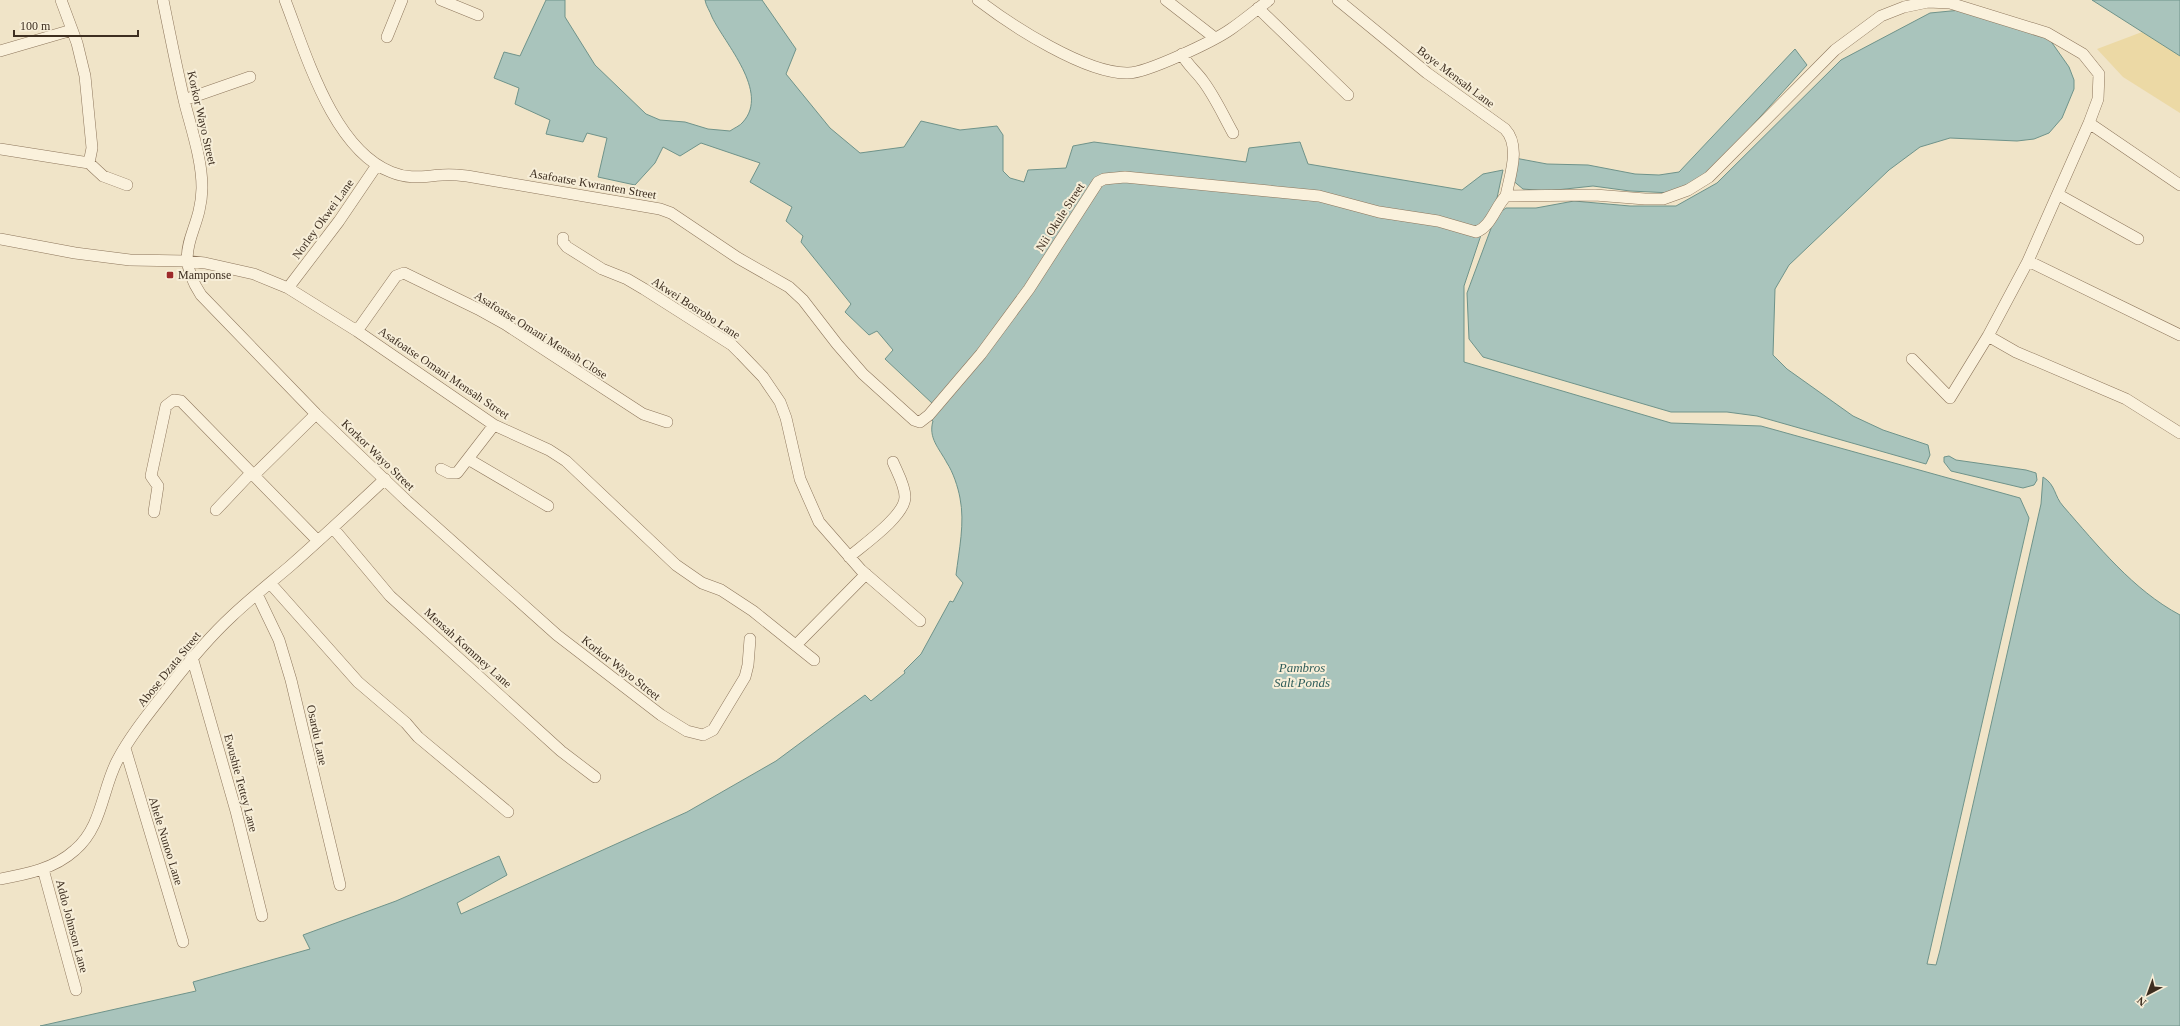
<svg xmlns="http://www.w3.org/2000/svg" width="2180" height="1026" viewBox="0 0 2180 1026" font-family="'Times New Roman',serif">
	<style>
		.sand { fill: #ecd9a5 }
		.water { fill: #a9c4bc; stroke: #6f938a }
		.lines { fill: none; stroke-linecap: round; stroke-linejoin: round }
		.minor-casing { stroke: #8d765c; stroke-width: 12 }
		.minor { stroke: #faf1dc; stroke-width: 11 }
		.poi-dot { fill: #9e2a2b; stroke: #f7eed8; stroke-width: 1.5 }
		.labels { text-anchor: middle; stroke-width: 4; stroke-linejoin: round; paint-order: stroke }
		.street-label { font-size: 12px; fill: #3d2e20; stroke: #f7eed8 }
		.poi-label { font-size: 12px; fill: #3d2e20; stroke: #f7eed8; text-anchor: start }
		.water-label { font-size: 13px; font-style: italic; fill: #2f5d5a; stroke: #f7eed8 }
	</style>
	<rect width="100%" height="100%" fill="#f0e4c8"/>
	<!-- sand -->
	<path class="sand" d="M2142,32L2180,56V113L2123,77L2097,49Z"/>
	<!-- water -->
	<path class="water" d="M546,0H565V17L595,65L646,114L660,120L685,122L708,129L730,131C734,128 740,126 743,122C770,92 725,44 712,17C710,11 706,6 705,0H762L796,49L786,74L830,128L860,153L904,147L921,121L960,130L997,126L1003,135V171L1010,178L1024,182L1028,170L1066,168L1073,146L1094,142L1246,162L1249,148L1300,142L1308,164L1462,190L1483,174L1503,170L1497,198L1483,229L1464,286V362L1671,423L1761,426L2020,498L2029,518L1927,964L1936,965L1940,950L2041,504L2043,477C2056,485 2054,496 2063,506C2098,546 2133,590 2180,615V1026H40L196,991L193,982L310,949L303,935L396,901L499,856L507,875L457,903L461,914L687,812L776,761L865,695L871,701L905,673L904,671L921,654L950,601L953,602L963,583L956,575C959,550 965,523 960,498C958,487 953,472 947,463C939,448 928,438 933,421L925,415L933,404L885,359L893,350L877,331L869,335L845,312L851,304L801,242L803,236L786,221L792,207L750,182L760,163L701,143L680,156L663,147L655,163L635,185L598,177L607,138L587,133L583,142L546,134L550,120L515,104L519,88L494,78L504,52L520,56Z
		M2092,0H2180V56Z
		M1961,10L2028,28L2050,40L2069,67L2074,80V89L2062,118L2049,133L2034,139L2017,141L1950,138L1920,147L1889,170L1789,265L1775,289L1773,355L1787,369L1853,416L1883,430L1928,445L1930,455L1926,464L1757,416L1727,412H1671L1483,357L1469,339L1467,293L1496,215L1506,208H1536L1574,201L1630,206H1676L1717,183L1841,60L1930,13Z
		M1795,49L1807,65L1714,168L1691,185L1672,193L1630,191L1593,186L1547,191L1523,189L1511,179L1515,158L1547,164L1588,165L1635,174L1659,175L1679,172Z
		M1949,456L1956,460L2026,470L2036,473L2037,480L2034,485L2023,488L1951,471L1944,462V457Z"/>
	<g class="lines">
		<!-- minor casing -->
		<g class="minor-casing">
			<path id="minor" d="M61,0L77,43L85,76L92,148L89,163
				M163,0C170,35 177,70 185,104C192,131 202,160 202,188C201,236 170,247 201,295L316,414L407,501L557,635L661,715L687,731L703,735L713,730L745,677L748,665L750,639
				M285,0C306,54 333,149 391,172C410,180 424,176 442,175C450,174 459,175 467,176L660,209L671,213L738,258L789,287L803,300L837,344L863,374L914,420L920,422L929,415L981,354L1029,289L1098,182L1104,179L1125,177L1319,196L1379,212L1438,221L1476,232C1491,227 1495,207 1506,196L1595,195L1645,199H1663L1688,190L1709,177L1835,50L1881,16L1904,7L1928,2L1950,3L2047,33L2083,54L2099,74L2098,99L2089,123L2028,261L1988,336L2016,352L2126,399L2180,433
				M441,0L478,15
				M978,0C1012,26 1086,74 1128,73C1147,73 1214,41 1231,29C1244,20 1256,10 1269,0
				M1166,0L1215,38
				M1338,0L1427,73L1505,129C1521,146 1510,175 1506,196
				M1258,8L1348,95
				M387,37L402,0
				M0,51L72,30
				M1182,54C1187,65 1196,71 1203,81C1215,97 1223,115 1233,133
				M184,100L250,77
				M2089,123L2180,185
				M0,149L89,163L103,176L127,185
				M2059,195L2138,239
				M563,238V242L567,247L602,269L627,279L644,289L732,345L741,354L763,377L780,402L786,418L800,479L819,522L861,570L920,621
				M0,239L75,253L130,260L186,261L205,263L254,274L288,288L357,331L494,425L549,450L566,461L676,565L702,583L721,590L753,611L814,660
				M2028,261L2180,335
				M288,288L339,221L377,165
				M357,331L396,276L404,273L478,309L505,324L643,414L667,422
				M1912,359L1950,398L1988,336
				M468,459L548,506
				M441,469L449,473H457L494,425
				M253,476L316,414
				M216,510L250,474
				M154,512L158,486L151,476L166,406L174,400L181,401L318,541
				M333,528L390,596L561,751L595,777
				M849,557C863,545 905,516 905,497C905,485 897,472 893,462
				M270,583L358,682L406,723L418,737L508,812
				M257,594L279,640L291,680L340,885
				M796,645L866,574
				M192,657L236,811L262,916
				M125,748L183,942
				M43,869L76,990
				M0,879C27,874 54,869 75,850C102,827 102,790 117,761C130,736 149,713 166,691C186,665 207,639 232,616C250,599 270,583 289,567C322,538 353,509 385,479"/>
		</g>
		<!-- minor -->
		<use href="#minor" class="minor"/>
	</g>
	<!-- markers -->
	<rect class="poi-dot" x="166" y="271" width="8" height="8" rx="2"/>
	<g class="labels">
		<!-- street labels -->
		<g class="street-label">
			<text transform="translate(1456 77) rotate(37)" y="4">Boye Mensah Lane</text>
			<text transform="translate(202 118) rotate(77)" y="4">Korkor Wayo Street</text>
			<text transform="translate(593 184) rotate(10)" y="4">Asafoatse Kwranten Street</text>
			<text transform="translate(1060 217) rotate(-57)" y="4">Nii Okule Street</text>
			<text transform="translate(323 219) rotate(-54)" y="4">Norley Okwei Lane</text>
			<text transform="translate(696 308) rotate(33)" y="4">Akwei Bosrobo Lane</text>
			<text transform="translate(541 335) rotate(32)" y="4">Asafoatse Omani Mensah Close</text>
			<text transform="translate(444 373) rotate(34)" y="4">Asafoatse Omani Mensah Street</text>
			<text transform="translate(378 455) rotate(44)" y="4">Korkor Wayo Street</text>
			<text transform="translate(468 648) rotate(42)" y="4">Mensah Kommey Lane</text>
			<text transform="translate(621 668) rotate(38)" y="4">Korkor Wayo Street</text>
			<text transform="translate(169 669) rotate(-51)" y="4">Abose Dzata Street</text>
			<text transform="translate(317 735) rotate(78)" y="4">Osardu Lane</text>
			<text transform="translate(241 783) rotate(75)" y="4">Ewushie Tettey Lane</text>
			<text transform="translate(166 841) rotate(73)" y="4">Ahele Nunoo Lane</text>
			<text transform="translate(72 926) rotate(75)" y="4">Addo Johnson Lane</text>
		</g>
		<!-- poi labels -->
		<g class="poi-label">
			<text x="178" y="279">Mamponse</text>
		</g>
		<!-- water labels -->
		<g class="water-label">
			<text x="1302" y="672">Pambros<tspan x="1302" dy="15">Salt Ponds</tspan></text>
		</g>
	</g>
	<!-- north arrow -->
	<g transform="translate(2148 994) rotate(221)" stroke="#f7eed8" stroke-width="3" paint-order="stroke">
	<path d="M0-3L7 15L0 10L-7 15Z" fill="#3d2e20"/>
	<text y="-6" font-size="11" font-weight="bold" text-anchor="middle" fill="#3d2e20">N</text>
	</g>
	<!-- scale -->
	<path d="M14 30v6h124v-6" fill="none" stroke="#3d2e20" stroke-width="2"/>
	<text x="20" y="30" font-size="12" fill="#3d2e20" stroke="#f7eed8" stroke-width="3" paint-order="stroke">100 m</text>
</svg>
